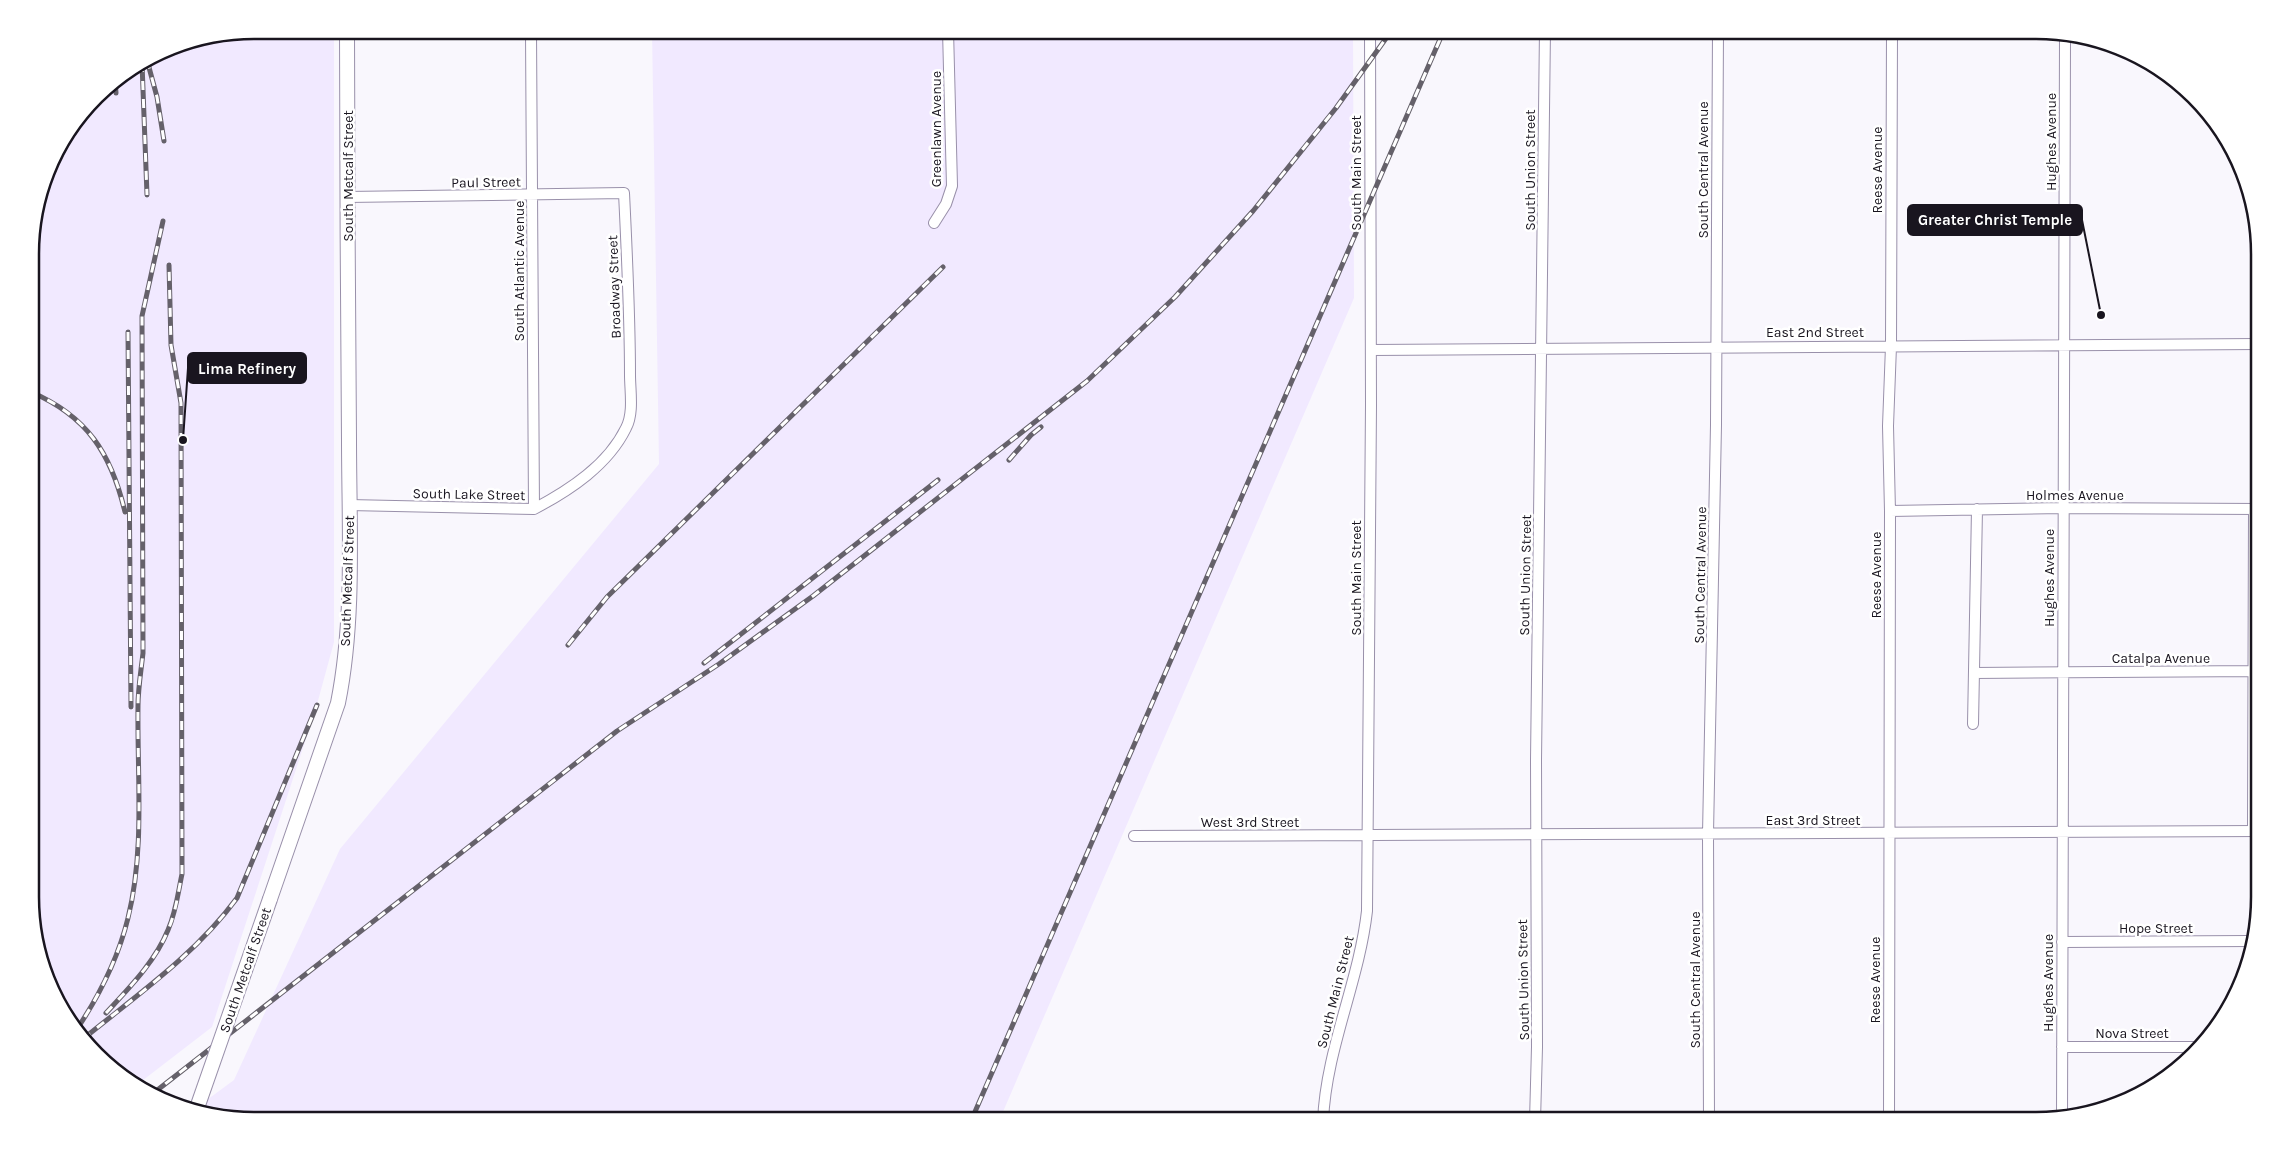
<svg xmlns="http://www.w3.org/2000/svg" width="2290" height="1151" viewBox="0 0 2290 1151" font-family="Karla,sans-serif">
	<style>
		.built { fill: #f1e9ff }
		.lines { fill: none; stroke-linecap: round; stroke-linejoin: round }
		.street-casing { stroke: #9990aa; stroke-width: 12 }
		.secondary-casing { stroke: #9990aa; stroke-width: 16 }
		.street { stroke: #fff; stroke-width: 10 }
		.secondary { stroke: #fff; stroke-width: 14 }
		.rail-casing { stroke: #65616a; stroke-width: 5 }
		.rail { stroke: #fff; stroke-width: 3; stroke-dasharray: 9; stroke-linecap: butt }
		.secondary-bridge-casing { stroke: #9990aa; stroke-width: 16; stroke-linecap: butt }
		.secondary-bridge { stroke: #fff; stroke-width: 14 }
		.labels { text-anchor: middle; stroke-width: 5; stroke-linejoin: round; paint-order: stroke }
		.street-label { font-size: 14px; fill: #19151f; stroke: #fff }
		.rim { fill: none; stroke: #19151f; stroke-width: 2.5 }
		.leader { fill: none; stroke: #19151f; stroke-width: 2 }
		.callout-dot { fill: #19151f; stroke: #fff; stroke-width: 2 }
		.callout { fill: #19151f; stroke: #19151f; stroke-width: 2 }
		.callout-label { font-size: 15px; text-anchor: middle; font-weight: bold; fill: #fff }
	</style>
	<rect width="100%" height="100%" fill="#f9f7fd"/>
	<!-- built -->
	<path class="built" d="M253,30H334V642L316,708L212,1027L138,1084L76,1033L47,983L32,927L31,239L53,154L106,86L168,47Z
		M652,30H1353L1354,298L999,1121H253L196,1108L234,1080L340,849L659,464Z"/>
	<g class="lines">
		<!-- street casing -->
		<g class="street-casing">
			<path id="street" d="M531,33L534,509
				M347,197L624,193C627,254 630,315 630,375C630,391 634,413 626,428C608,465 570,490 534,509L349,505
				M934,223L946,204L952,186L948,30
				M1371,350L2258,344
				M1890,511L2062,508L2259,509
				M1974,673L2258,671
				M1973,724L1977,509
				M2253,831L2254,509
				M1134,836L2260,831
				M2062,942L2250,941
				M2062,1047H2202
				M2062,1118L2065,37
				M1323,1121C1326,1049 1359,982 1367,911L1371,405L1370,30
				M1535,1121L1537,1047L1536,760L1545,30
				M1709,1121L1708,834L1716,425L1718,30
				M1889,1121L1890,511L1888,426L1891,346L1892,30"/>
		</g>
		<!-- secondary casing -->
		<g class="secondary-casing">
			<path id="secondary" d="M270,899L338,703C355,618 349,526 349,439C348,303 347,166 347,30"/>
		</g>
		<!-- street -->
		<use href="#street" class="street"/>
		<!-- secondary -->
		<use href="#secondary" class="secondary"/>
		<!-- rail casing -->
		<g class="rail-casing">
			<path id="rail" d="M147,60L157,97L164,141
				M142,63L147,195
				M115,80L116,93
				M128,332L131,707
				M31,392C87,416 111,453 125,512
				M1009,460L1031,435L1041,427
				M568,645L607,597L943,267
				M704,663L938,480
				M106,1013C129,988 155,962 168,930C176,912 178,893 182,874L181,403L171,345L169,265
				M75,1032C98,998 118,959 128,918C145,850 137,776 138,706C138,689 141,671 143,653L142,316L163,221
				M83,1039C137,995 195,955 237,898L317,705
				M151,1095L617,731L719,664L813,596L1087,381L1175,297L1253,211L1336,108L1392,30
				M971,1121L1444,30"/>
		</g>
		<!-- rail -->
		<use href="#rail" class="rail"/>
		<!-- secondary-bridge casing -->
		<g class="secondary-bridge-casing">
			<path id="secondary-bridge" d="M197,1108L270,899"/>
		</g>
		<!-- secondary-bridge -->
		<use href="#secondary-bridge" class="secondary-bridge"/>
	</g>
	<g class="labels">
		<!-- street labels -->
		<g class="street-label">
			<text transform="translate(936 129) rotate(-90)" y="5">Greenlawn Avenue</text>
			<text transform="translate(2051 142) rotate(-90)" y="5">Hughes Avenue</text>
			<text transform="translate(1530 170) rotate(-90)" y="5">South Union Street</text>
			<text transform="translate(1703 170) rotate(-90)" y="5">South Central Avenue</text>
			<text transform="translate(1877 170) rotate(-90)" y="5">Reese Avenue</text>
			<text transform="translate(1356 173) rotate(-90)" y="5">South Main Street</text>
			<text transform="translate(348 176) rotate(-90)" y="5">South Metcalf Street</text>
			<text transform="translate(486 182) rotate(-1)" y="5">Paul Street</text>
			<text transform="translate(519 271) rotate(-90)" y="5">South Atlantic Avenue</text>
			<text transform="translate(614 287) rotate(-92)" y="5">Broadway Street</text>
			<text x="1815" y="337">East 2nd Street</text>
			<text transform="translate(469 494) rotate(1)" y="5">South Lake Street</text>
			<text x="2075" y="500">Holmes Avenue</text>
			<text transform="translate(1525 575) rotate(-89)" y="5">South Union Street</text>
			<text transform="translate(1700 575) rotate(-89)" y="5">South Central Avenue</text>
			<text transform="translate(1876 575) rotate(-90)" y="5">Reese Avenue</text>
			<text transform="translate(1356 578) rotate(-90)" y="5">South Main Street</text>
			<text transform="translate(2049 578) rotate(-90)" y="5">Hughes Avenue</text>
			<text transform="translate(347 581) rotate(-88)" y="5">South Metcalf Street</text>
			<text x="2161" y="663">Catalpa Avenue</text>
			<text x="1813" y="825">East 3rd Street</text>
			<text x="1250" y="827">West 3rd Street</text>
			<text x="2156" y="933">Hope Street</text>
			<text transform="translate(245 970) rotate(-71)" y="5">South Metcalf Street</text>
			<text transform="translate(1523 980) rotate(-91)" y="5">South Union Street</text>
			<text transform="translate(1695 980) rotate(-90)" y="5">South Central Avenue</text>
			<text transform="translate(1875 980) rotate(-90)" y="5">Reese Avenue</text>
			<text transform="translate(2048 983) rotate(-90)" y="5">Hughes Avenue</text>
			<text transform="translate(1335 992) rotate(-76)" y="5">South Main Street</text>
			<text x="2132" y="1038">Nova Street</text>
		</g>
	</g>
	<!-- crop -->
	<path d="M0 0H2290V1151H0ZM254 39H2036A215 215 0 0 1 2251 254V897A215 215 0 0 1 2036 1112H254A215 215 0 0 1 39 897V254A215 215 0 0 1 254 39Z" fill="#fff" fill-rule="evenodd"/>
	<path class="rim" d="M254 39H2036A215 215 0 0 1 2251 254V897A215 215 0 0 1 2036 1112H254A215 215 0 0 1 39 897V254A215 215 0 0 1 254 39Z"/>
	<!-- callouts -->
	<path class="leader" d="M2101 315L2082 220M183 440L188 368"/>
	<g class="callout-dot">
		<circle cx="2101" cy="315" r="5"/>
		<circle cx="183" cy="440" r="5"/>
	</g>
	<g class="callout">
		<rect x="1908" y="205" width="174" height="30" rx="5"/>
		<rect x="188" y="353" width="118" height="30" rx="5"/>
	</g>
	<g class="callout-label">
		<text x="1995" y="225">Greater Christ Temple</text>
		<text x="247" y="374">Lima Refinery</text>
	</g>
</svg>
